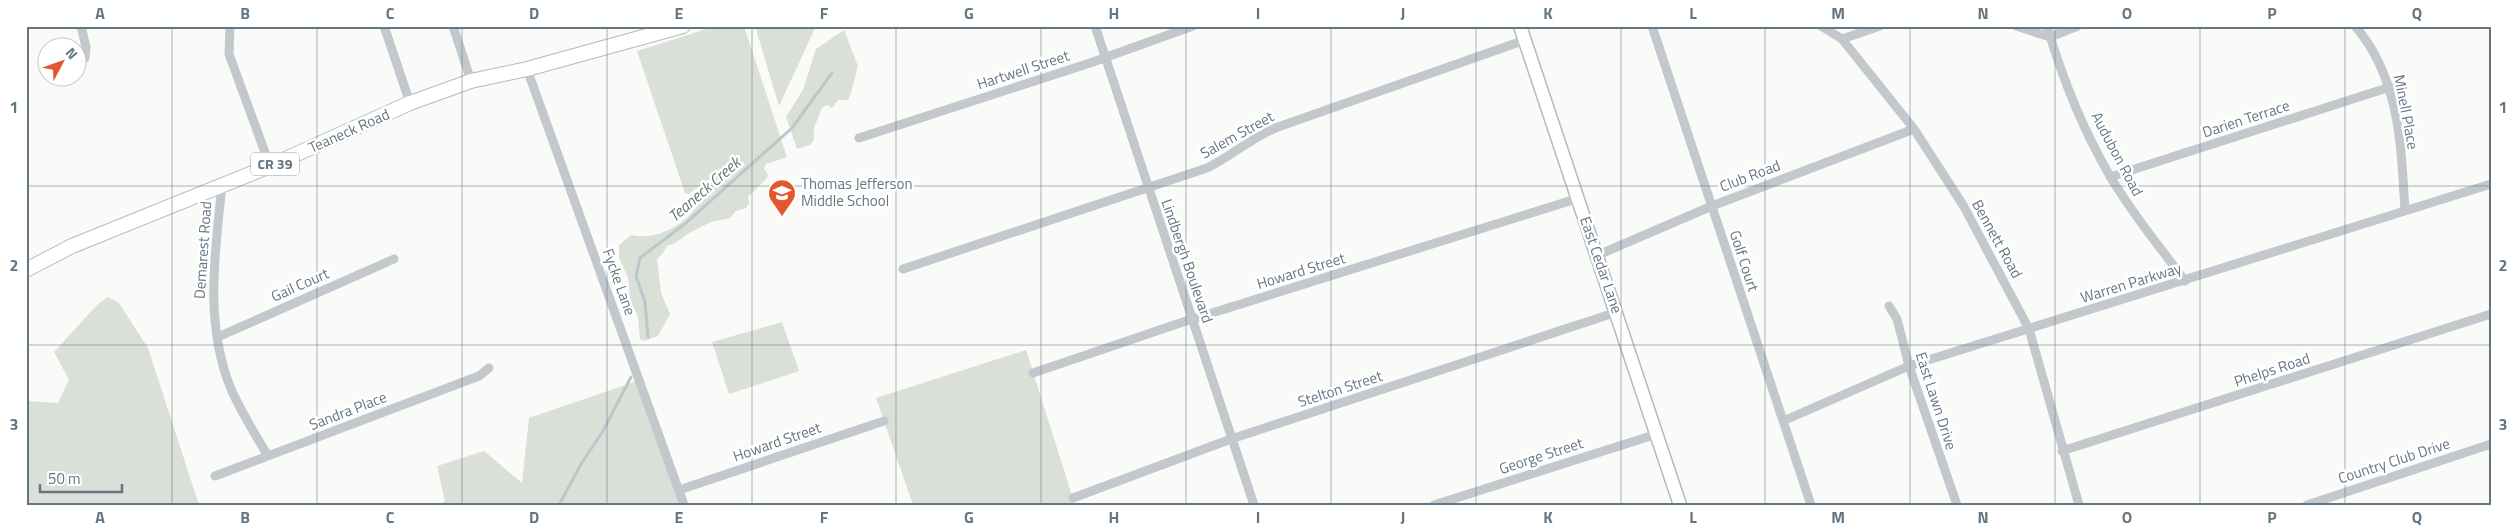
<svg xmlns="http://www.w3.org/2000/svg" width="2517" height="531" viewBox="0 0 2517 531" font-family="'Titillium Web',sans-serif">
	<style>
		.green { fill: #dadfd7 }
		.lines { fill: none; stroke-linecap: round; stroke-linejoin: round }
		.stream { stroke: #bbc7cb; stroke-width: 3 }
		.secondary-casing { stroke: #b3babf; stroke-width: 15 }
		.primary-casing { stroke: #b5babe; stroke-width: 16 }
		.street { stroke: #c3c8cc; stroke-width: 9 }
		.secondary { stroke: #fff; stroke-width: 12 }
		.primary { stroke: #fff; stroke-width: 14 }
		.grid { fill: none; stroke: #657683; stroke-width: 1; stroke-opacity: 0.55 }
		.labels { text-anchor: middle; stroke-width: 5; stroke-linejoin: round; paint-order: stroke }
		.shield { fill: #fff; stroke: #939fa8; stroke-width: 1 }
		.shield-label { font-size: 14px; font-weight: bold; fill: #657683 }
		.street-label { font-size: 15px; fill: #657683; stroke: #fff }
		.poi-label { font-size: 15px; fill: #657683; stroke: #fff; text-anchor: start }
		.water-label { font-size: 16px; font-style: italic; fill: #60757c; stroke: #fff }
		.neatline { fill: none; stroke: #657683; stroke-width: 2 }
		.grid-label { font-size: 16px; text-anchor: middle; font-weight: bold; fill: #657683 }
	</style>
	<rect width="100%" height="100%" fill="#fafaf8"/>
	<!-- green -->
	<path class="green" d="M716,26H744L787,157L766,164L764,168L768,175L767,178L748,197L749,203L746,208L736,211L730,218L711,222L689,233L675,243L667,246L663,253L657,259L661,293L670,314L658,336L644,341L640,339L638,317L630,299L628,278L619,257V245L631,235C656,241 683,226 698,205L699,186L689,194L685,193L637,51Z
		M755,26H816L779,106Z
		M844,30L858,66C855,75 852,94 848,100H838L832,108L827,105L822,108L814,128V140L810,145L797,149L786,117L803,90L816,49Z
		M108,297L119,303L148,348L199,505H26V401L58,403L69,380L54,352L98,304Z
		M782,322L799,371L729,394L712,342Z
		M1026,350L1075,505H913L876,398Z
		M640,380L684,505H439L445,501L437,466L484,451L522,483L529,418Z"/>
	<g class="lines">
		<!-- stream -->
		<path class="stream" d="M648,337L645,302L636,276L640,258L686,223L792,128L832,73
			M559,505L581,464L603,431L631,377"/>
		<!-- secondary casing -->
		<g class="secondary-casing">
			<path id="secondary" d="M1520,26L1680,505"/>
		</g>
		<!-- primary casing -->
		<g class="primary-casing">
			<path id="primary" d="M26,270L72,246L270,166L410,103L471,81L527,69L683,26"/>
		</g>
		<!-- street -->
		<path class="street" d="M81,26L86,47L85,58
			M230,26L229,54L270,166
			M384,26L410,103
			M453,26L471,81
			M1095,26L1254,505
			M1652,26L1811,505
			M1821,26L1842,39L1914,129L1963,205L2029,329L2079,505
			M2016,26L2050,37L2078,26
			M2047,26C2062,77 2083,130 2110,176C2132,214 2160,247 2185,281
			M2355,26C2400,78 2401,146 2405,211
			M1842,39L1880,26
			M527,69L684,505
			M859,138L1090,63L1193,26
			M2110,177L2390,87
			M222,185C215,254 204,323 231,389C241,412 255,434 268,456
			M1598,255L1712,206L1914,129
			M903,269L1207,168C1232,156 1252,137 1278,127L1525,40
			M1889,306L1897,319L1909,366L1957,505
			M218,337L394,259
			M1033,373L1180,323L1579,198
			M1783,421L1909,366L2491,184
			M2062,451L2491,314
			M215,476L479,376L489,368
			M679,490L884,421
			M1073,498L1231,439L1617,312
			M1434,505L1657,434
			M2307,505L2491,444"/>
		<!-- secondary -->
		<use href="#secondary" class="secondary"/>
		<!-- primary -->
		<use href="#primary" class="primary"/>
	</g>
	<!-- grid -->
	<path class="grid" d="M172,26V505M317,26V505M462,26V505M607,26V505M752,26V505M896,26V505M1041,26V505M1186,26V505M1331,26V505M1476,26V505M1621,26V505M1765,26V505M1910,26V505M2055,26V505M2200,26V505M2345,26V505M26,186H2491M26,345H2491"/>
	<!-- icons -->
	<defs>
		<g id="school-pin" transform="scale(1.4375)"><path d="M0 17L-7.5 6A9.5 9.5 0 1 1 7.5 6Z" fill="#e4572e" stroke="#fff"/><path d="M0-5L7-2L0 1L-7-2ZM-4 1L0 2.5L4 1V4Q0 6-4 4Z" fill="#fff"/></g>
	</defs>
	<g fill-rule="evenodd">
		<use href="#school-pin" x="782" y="193"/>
	</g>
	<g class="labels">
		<!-- shield labels -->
		<rect class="shield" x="251" y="152.5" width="48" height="23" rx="4"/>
		<g class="shield-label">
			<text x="275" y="169">CR 39</text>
		</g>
		<!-- street labels -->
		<g class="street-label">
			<text transform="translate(1023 70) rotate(-18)" y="5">Hartwell Street</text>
			<text transform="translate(2406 112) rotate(79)" y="5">Minell Place</text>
			<text transform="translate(2246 119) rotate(-18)" y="5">Darien Terrace</text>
			<text transform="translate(349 131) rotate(-24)" y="5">Teaneck Road</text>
			<text transform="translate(1237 135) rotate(-29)" y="5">Salem Street</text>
			<text transform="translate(2117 154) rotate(62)" y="5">Audubon Road</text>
			<text transform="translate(1750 176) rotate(-21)" y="5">Club Road</text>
			<text transform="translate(1997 239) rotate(61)" y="5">Bennett Road</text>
			<text transform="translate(203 250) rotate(-86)" y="5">Demarest Road</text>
			<text transform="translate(1187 261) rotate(71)" y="5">Lindbergh Boulevard</text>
			<text transform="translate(1744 261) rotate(72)" y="5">Golf Court</text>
			<text transform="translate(1601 265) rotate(71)" y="5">East Cedar Lane</text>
			<text transform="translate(1301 271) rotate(-17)" y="5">Howard Street</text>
			<text transform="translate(619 282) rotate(70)" y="5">Fycke Lane</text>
			<text transform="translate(2131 283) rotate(-17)" y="5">Warren Parkway</text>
			<text transform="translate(300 285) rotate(-24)" y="5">Gail Court</text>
			<text transform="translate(2272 370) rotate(-18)" y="5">Phelps Road</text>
			<text transform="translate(1340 389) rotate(-18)" y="5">Stelton Street</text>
			<text transform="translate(1936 401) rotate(72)" y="5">East Lawn Drive</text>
			<text transform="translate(348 411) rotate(-21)" y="5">Sandra Place</text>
			<text transform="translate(777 442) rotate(-19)" y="5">Howard Street</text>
			<text transform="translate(1541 456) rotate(-18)" y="5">George Street</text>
			<text transform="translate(2394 461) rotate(-18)" y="5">Country Club Drive</text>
		</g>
		<!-- poi labels -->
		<g class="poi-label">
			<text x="801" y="189">Thomas Jefferson<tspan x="801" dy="17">Middle School</tspan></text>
		</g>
		<!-- water labels -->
		<g class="water-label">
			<text transform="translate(704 189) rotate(-41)" y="6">Teaneck Creek</text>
		</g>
	</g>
	<!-- border -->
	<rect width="2517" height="531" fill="none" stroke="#ffffff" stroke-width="55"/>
	<!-- north arrow -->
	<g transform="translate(62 62) rotate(49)"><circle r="24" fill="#ffffff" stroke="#c1c8cd"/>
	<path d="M0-4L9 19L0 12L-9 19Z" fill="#e4572e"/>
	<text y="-8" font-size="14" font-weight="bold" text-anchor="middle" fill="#657683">N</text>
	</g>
	<!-- scale -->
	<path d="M40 484v8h82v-8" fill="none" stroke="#657683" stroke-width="2.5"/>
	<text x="48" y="484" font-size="15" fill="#657683" stroke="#ffffff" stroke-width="4" paint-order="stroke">50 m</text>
	<rect x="28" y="28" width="2462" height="476" class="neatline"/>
	<g class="grid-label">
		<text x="100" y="19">A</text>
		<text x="245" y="19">B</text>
		<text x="390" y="19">C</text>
		<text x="534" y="19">D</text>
		<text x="679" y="19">E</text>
		<text x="824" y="19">F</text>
		<text x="969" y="19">G</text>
		<text x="1114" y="19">H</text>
		<text x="1258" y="19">I</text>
		<text x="1403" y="19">J</text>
		<text x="1548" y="19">K</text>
		<text x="1693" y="19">L</text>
		<text x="1838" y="19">M</text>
		<text x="1983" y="19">N</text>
		<text x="2127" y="19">O</text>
		<text x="2272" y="19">P</text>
		<text x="2417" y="19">Q</text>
		<text x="14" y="113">1</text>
		<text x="2503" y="113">1</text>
		<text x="14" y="271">2</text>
		<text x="2503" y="271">2</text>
		<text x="14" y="430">3</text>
		<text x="2503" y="430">3</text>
		<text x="100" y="523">A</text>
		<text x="245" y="523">B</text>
		<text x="390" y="523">C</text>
		<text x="534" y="523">D</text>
		<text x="679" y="523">E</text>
		<text x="824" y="523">F</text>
		<text x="969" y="523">G</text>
		<text x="1114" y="523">H</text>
		<text x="1258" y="523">I</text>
		<text x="1403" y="523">J</text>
		<text x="1548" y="523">K</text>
		<text x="1693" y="523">L</text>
		<text x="1838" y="523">M</text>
		<text x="1983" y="523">N</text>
		<text x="2127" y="523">O</text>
		<text x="2272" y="523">P</text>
		<text x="2417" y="523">Q</text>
	</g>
</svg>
